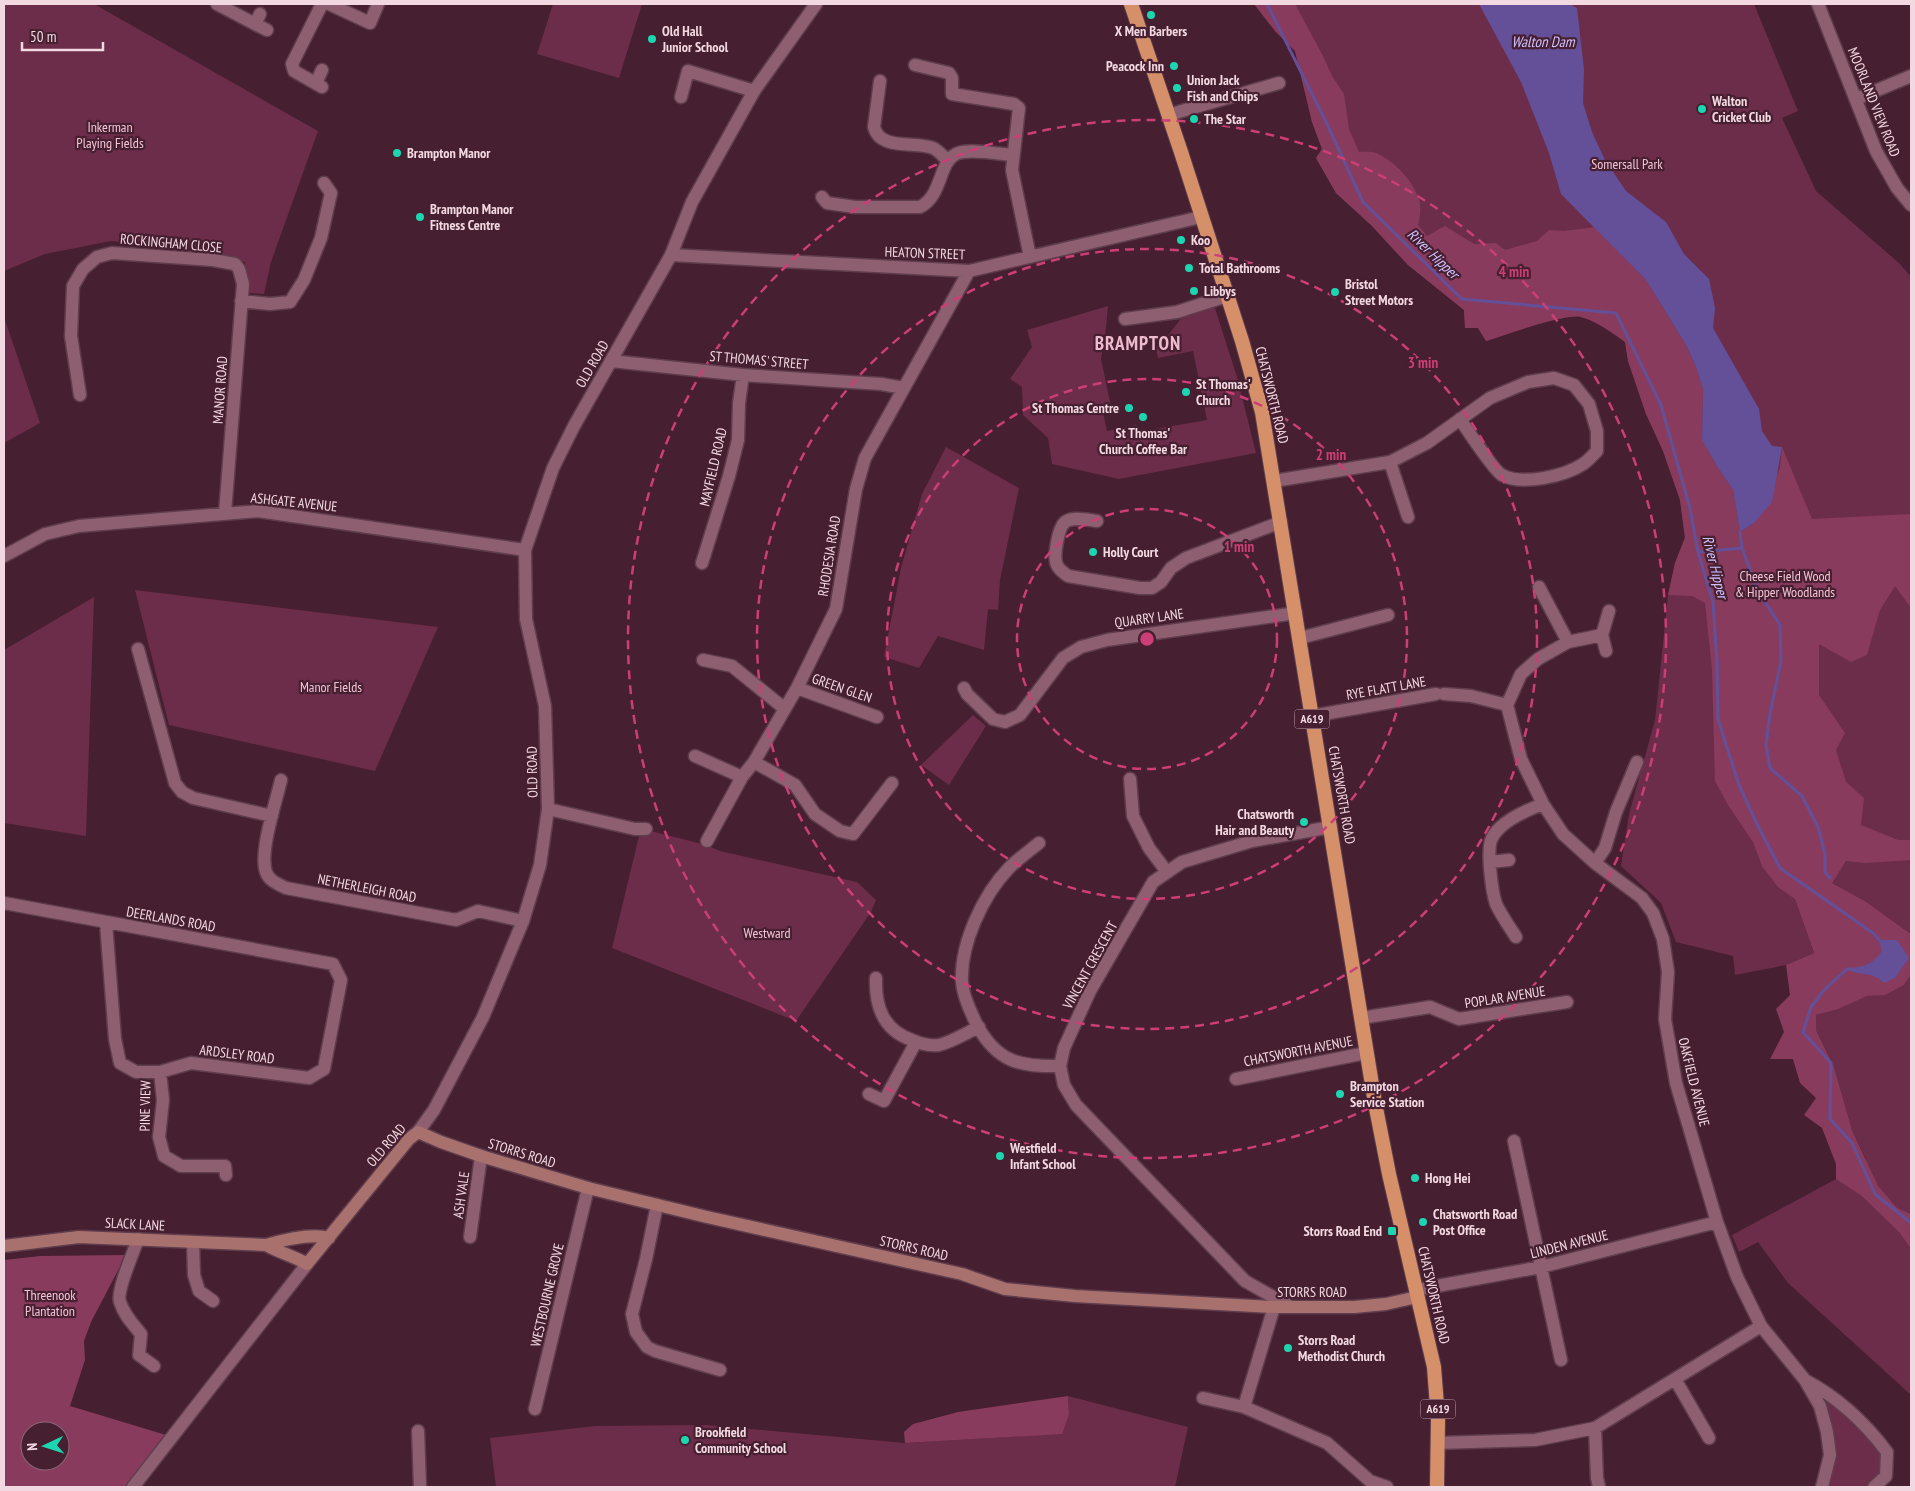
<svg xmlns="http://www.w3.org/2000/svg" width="1915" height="1491" viewBox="0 0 1915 1491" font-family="'PT Sans Narrow',sans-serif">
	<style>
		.green { fill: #6c2d4a }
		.forest { fill: #893b5e; fill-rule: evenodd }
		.water { fill: #635098 }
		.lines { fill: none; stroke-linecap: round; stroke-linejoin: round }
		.stream { stroke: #635098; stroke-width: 3 }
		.minor-casing { stroke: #5f3d4c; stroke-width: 15 }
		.tertiary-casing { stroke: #5f3d4c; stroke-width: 15 }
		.secondary-casing { stroke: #5f3d4c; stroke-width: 15 }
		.trunk-casing { stroke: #5f3d4c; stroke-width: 16 }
		.minor { stroke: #8d5f71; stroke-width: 12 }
		.tertiary { stroke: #8d5f71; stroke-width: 12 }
		.secondary { stroke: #a8716e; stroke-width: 12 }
		.trunk { stroke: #d58f69; stroke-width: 14 }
		.ring { fill: none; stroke: #cc3e76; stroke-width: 2.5; stroke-dasharray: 9 6 }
		.poi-dot { fill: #1cd5b1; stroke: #461f30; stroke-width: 2 }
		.labels { text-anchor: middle; stroke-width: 4.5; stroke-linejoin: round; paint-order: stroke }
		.shield { fill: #461f30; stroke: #bea0ac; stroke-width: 1 }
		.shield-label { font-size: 12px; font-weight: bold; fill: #f2d8e1 }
		.poi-label { font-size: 14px; font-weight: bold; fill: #f2d8e1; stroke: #461f30; text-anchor: start }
		.street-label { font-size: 14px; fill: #f2d8e1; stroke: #461f30 }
		.park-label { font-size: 14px; fill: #f3c4d5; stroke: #461f30 }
		.water-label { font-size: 15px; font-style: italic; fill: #cec1ff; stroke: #461f30 }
		.district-label { font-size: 19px; font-weight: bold; letter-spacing: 1px; fill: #eebacd; stroke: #461f30 }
		.centre { fill: #cc3e76; stroke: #461f30; stroke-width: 2.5 }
		.ring-label { font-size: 15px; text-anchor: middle; font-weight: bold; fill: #cc3e76; stroke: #461f30; stroke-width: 4.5; stroke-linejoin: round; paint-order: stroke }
	</style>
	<rect width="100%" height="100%" fill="#461f30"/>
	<!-- green -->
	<path class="green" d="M4,4H94L318,131L271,262L264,294L250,293L245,262L203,250L111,241L45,254L4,271Z
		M553,4H642L619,78L537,54Z
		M1254,4H1754L1798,111L1782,118L1816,191L1900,264L1911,277V934L1865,901L1832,883L1795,899L1814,953L1786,965L1735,975L1733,956L1676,942L1661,903L1621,866L1629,814L1655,720L1668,595L1675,563L1685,537L1680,500L1663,451L1646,414L1628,361L1625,342C1611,332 1598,322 1581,317C1565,313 1505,335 1486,341L1478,328H1465L1464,310L1408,265L1371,225L1336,193L1316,158L1322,149L1312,122L1295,51L1275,31Z
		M1214,305L1237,377L1256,453L1119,479L1052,464L1048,438L1023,415L1022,387L1010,379L1032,347L1027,330L1108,306L1106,328L1101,359L1112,411L1103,413L1107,431L1136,425L1138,432L1207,420L1193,351L1158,358L1155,344L1169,334L1187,311Z
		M4,317L40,423L4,443Z
		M946,447L1019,488L1000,580L998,610L988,609L984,650L938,636L919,668L884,657L901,568L922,494Z
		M135,590L438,627L375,771L169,725Z
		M94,597L86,836L4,823V650Z
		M973,715L986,726L949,785L921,765Z
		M651,831L706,845L720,851L857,882L876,900L871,912L796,1021L612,948L640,832Z
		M1911,975V1214L1897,1209L1899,1232L1911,1249V1395L1788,1283L1758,1242L1739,1252L1732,1235L1836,1179L1866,1159L1852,1130L1834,1067L1816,1030V1015L1867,996L1885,994L1904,985Z
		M1823,1394L1877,1445L1884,1459L1882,1472L1876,1482L1865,1487H1829L1836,1459L1831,1425L1819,1397Z
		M1068,1396L1188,1427L1175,1487H496L490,1438L595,1426L707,1425L905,1443L1024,1436L1069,1414Z"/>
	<!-- forest -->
	<path class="forest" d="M1254,4H1295L1323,56L1332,76L1344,94L1349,129L1359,152C1365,152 1373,151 1378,154C1395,162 1412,180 1418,197C1422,206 1420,216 1418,225L1427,236L1445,226L1474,244L1496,243L1505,250L1537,241L1549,230L1564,231L1595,227L1646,280L1686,345L1696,367L1703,389L1702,440L1718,468L1733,490L1740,532L1754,523L1780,468L1782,447L1812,519L1911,514V608L1895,586L1880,610L1867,655L1851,662L1819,644V695L1845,733L1836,750L1846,782L1864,798L1861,825L1898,840H1911V860L1866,863L1846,861L1832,883L1865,901L1911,934V975L1904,985L1885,995L1867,996L1838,1009L1816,1015V1030L1834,1067L1852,1130L1878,1186L1897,1208L1911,1214V1249L1899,1232L1862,1196L1836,1179V1164L1822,1128L1804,1115L1816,1098L1800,1083L1793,1059H1770L1784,1032L1776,1009L1790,995L1786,965L1814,953L1795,899L1778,887L1762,866L1753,842L1728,805L1715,781L1712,669L1705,603L1692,596L1668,595L1675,563L1685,538L1680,500L1663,451L1646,414L1628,361L1625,342C1611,332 1598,322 1581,317C1565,313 1505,335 1486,341L1478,328H1465L1464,310L1408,265L1371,225L1336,193L1316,158L1322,149L1312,122L1295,51L1275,31Z
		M126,1255L91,1322L84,1341L85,1360L70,1406L166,1435L127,1487H4V1260L40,1256ZM30,1431H60V1461H30Z
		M1068,1396L1069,1414L1062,1434L905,1443L904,1432L913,1424L958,1412Z"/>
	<!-- water -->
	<path class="water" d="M1479,4H1570L1577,8L1584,69L1583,103L1592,132L1605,160L1626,191L1666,222L1684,254L1709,279L1715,308L1713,328L1759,409L1762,431L1772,446L1782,447L1772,502L1754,523L1740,532L1733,490L1718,468L1702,440L1703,389L1696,367L1686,345L1646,280L1561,194L1549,153L1521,82Z
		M1879,940H1897L1909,958L1895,978L1884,983C1871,970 1860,977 1847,969C1864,966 1871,966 1882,951Z"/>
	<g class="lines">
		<!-- stream -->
		<path class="stream" d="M1267,4L1327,124L1363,202L1462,299L1616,313L1661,405L1690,508L1698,552L1713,602L1717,661L1718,719L1739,785L1757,824L1780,868L1873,933L1882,943
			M1740,532L1742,548L1758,591L1780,625L1781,661L1770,714L1766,745L1770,768L1802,796L1818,827L1825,854V872L1830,878
			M1698,552L1742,548
			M1851,969H1847L1825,989L1811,1007L1803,1032L1831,1063L1830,1119L1852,1143L1875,1194L1911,1223"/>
		<!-- minor casing -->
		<g class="minor-casing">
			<path id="minor" d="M217,4L255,24L260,14
				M322,4L292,64L294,71L322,87
				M329,4L370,23L378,4
				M255,24L267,30
				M915,65L949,73L952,78V94L1014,104L1019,108L1012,170L1030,257
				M880,81L874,127C880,151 915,141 933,148C938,150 944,157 948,161
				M316,83L322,70
				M681,97L688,71L754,91
				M1856,99L1911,76
				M1168,115L1279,83
				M822,197L827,203L855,207H920C943,195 938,163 956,154C968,148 999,154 1013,155
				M671,255L969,271L1201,217
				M241,301L270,304L290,302L304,280L321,238L331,193L324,183
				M1125,319L1177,312L1227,296
				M611,361L743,375L881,384L904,388
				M80,395L71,336L73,286L83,269L97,257L112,253L213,260L235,264L239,269L243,284L225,513
				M1390,462L1408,517
				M1274,481L1390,462L1427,443L1490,398L1528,382L1554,378L1574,385L1589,404L1597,431V451C1593,455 1588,461 1583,464C1565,476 1522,486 1502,475C1495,472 1466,428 1460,419
				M1097,521C1088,520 1073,516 1065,522C1058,528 1053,557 1057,565C1059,570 1063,572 1068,576L1140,588H1152L1161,582L1171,568L1186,558L1281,522
				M4,556L45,534L79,526L258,511L525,550
				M702,563L729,476L738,440L739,403L743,375
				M1539,587L1568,642
				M1609,611L1602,635L1568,642L1538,659L1521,674L1507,705L1521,759L1543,804L1563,834L1595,863L1642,898L1653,913L1663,939L1668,972L1665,1019L1676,1083L1717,1222L1737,1277L1761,1326L1805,1380L1820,1406L1827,1432L1830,1455L1822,1487
				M1602,635L1606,651
				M1300,638L1388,615
				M138,649L175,783L182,792L193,798L272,816
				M703,660L732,666L785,709
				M797,688L877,717
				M964,688L967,694L993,719L1005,722L1020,715L1063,658L1081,647L1107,640L1296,613
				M1444,694L1471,696L1507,705
				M1312,716L1436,694
				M695,756L742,777
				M754,762L795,785L815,814L840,831L853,834L892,783
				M1130,779L1133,816L1149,848L1167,872
				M281,780C276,802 259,852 266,872C269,881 278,884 286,888L456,920L478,911L523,921
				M548,809L635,829H646
				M707,841L742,777L754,762L797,688L836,609L856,489L865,458L969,271
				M1039,843C1029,851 1018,859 1009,868C983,895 960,944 962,982C963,996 971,1013 977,1025C997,1062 1020,1067 1060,1066
				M1490,862L1509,860
				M1595,863L1605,848L1616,812L1637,762
				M4,903L333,964L341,980L324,1069L309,1078L191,1063L160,1072H136L120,1063L115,1039L106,923
				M1516,937C1509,926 1501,915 1496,904C1492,892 1486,849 1492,838C1500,822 1527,810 1543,804
				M876,978C875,1007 883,1030 912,1040C921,1044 929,1046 939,1045C952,1042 966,1033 979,1027
				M1361,1018L1430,1007L1459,1019L1567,1002
				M160,1072L163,1100L159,1137L164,1156L181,1166H225L226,1175
				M1236,1079L1366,1053
				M869,1094L884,1101L916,1042
				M1514,1141L1561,1360
				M657,1205L646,1259L632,1314L636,1332L647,1347L655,1351L720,1370
				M470,1237L481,1156
				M138,1239C134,1251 116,1291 120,1302C124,1315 133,1324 141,1334L139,1355L154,1366
				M193,1242L194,1275L199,1291L213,1301
				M1426,1288L1541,1267L1717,1222
				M1289,1306L1245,1281L1076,1105L1064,1085L1060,1066L1064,1048L1090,991L1153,882L1182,862L1252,841L1331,827
				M1675,1379L1709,1438
				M1805,1380C1837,1397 1866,1424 1887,1452L1886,1476L1874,1487
				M1203,1398L1244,1407L1327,1443L1370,1481L1387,1487
				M1244,1407L1274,1307
				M535,1409L588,1188
				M1595,1428L1597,1478L1599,1487
				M418,1431L420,1487
				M1438,1443L1535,1440L1595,1428L1761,1326"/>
		</g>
		<!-- tertiary casing -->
		<g class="tertiary-casing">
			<path id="tertiary" d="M1818,4L1876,151L1897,188L1911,205
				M418,1132L434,1110L483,1017L523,921L540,865L548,809L545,706L526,619L525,550L553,468L574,426L671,255L692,202L754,91L816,4
				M133,1487L307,1264"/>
		</g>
		<!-- secondary casing -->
		<g class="secondary-casing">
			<path id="secondary" d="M266,1245C280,1253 294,1256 307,1264L409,1139L418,1132L441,1142L481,1156L588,1188L707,1217L962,1274L1005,1289L1075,1296L1274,1307H1354L1386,1304L1417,1297
				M4,1246L79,1237L266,1245C283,1240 312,1233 329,1238"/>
		</g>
		<!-- trunk casing -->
		<g class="trunk-casing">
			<path id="trunk" d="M1131,4L1181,152L1242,341L1262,412L1375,1103L1389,1174L1434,1367L1438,1419L1437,1487"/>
		</g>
		<!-- minor -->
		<use href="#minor" class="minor"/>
		<!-- tertiary -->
		<use href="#tertiary" class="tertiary"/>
		<!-- secondary -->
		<use href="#secondary" class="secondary"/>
		<!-- trunk -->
		<use href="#trunk" class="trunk"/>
	</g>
	<!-- distance rings -->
	<g class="ring">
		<circle cx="1147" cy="639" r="130"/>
		<circle cx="1147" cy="639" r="260"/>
		<circle cx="1147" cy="639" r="390"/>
		<circle cx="1147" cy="639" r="519"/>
	</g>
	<!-- markers -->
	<g class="poi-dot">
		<circle cx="1151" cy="15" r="5"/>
		<circle cx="652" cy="39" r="5"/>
		<circle cx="1174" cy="66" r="5"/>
		<circle cx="1177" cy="88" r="5"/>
		<circle cx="1702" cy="109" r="5"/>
		<circle cx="1194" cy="119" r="5"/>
		<circle cx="397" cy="153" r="5"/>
		<circle cx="420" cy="217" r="5"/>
		<circle cx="1181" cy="240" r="5"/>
		<circle cx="1189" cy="268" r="5"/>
		<circle cx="1194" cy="291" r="5"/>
		<circle cx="1335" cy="292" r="5"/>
		<circle cx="1186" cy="392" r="5"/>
		<circle cx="1129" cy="408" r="5"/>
		<circle cx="1143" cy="417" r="5"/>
		<circle cx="1093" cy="552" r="5"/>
		<circle cx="1304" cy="822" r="5"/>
		<circle cx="1340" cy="1094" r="5"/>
		<circle cx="1000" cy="1156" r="5"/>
		<circle cx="1415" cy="1178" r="5"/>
		<circle cx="1423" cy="1222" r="5"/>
		<rect x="1387" y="1226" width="10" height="10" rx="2.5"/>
		<circle cx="1288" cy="1348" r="5"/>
		<circle cx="685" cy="1440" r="5"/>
	</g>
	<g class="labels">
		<!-- shield labels -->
		<g class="shield">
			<rect x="1294.5" y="709.5" width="35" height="19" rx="4"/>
			<rect x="1420.5" y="1399.5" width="35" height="19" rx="4"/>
		</g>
		<g class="shield-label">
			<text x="1312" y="723">A619</text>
			<text x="1438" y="1413">A619</text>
		</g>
		<!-- poi labels -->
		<g class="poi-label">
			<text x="662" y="36">Old Hall<tspan x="662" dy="16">Junior School</tspan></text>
			<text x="1151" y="36" text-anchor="middle">X Men Barbers</text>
			<text x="1164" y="71" text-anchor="end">Peacock Inn</text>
			<text x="1187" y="85">Union Jack<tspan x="1187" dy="16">Fish and Chips</tspan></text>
			<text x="1712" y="106">Walton<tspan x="1712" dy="16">Cricket Club</tspan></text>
			<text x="1204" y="124">The Star</text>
			<text x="407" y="158">Brampton Manor</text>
			<text x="430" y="214">Brampton Manor<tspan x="430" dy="16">Fitness Centre</tspan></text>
			<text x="1191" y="245">Koo</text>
			<text x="1199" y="273">Total Bathrooms</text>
			<text x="1345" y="289">Bristol<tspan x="1345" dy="16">Street Motors</tspan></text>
			<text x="1204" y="296">Libbys</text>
			<text x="1196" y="389">St Thomas'<tspan x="1196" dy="16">Church</tspan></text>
			<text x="1119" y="413" text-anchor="end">St Thomas Centre</text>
			<text x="1143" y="438" text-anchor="middle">St Thomas'<tspan x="1143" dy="16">Church Coffee Bar</tspan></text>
			<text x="1103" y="557">Holly Court</text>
			<text x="1294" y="819" text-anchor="end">Chatsworth<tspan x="1294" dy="16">Hair and Beauty</tspan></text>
			<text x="1350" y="1091">Brampton<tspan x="1350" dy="16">Service Station</tspan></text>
			<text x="1010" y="1153">Westfield<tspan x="1010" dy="16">Infant School</tspan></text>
			<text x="1425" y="1183">Hong Hei</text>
			<text x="1433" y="1219">Chatsworth Road<tspan x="1433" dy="16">Post Office</tspan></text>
			<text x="1382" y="1236" text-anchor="end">Storrs Road End</text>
			<text x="1298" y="1345">Storrs Road<tspan x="1298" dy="16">Methodist Church</tspan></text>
			<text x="695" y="1437">Brookfield<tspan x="695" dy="16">Community School</tspan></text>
		</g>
		<!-- street labels -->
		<g class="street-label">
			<text transform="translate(1874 102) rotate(68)" y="5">MOORLAND VIEW ROAD</text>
			<text transform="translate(171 243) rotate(5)" y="5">ROCKINGHAM CLOSE</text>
			<text transform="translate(925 253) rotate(2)" y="5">HEATON STREET</text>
			<text transform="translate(759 360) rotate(5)" y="5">ST THOMAS' STREET</text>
			<text transform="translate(592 364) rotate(-60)" y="5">OLD ROAD</text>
			<text transform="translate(220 390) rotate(-86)" y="5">MANOR ROAD</text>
			<text transform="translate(1272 395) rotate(76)" y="5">CHATSWORTH ROAD</text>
			<text transform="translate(713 467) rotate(-77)" y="5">MAYFIELD ROAD</text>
			<text transform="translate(294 502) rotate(6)" y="5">ASHGATE AVENUE</text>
			<text transform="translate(829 556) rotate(-81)" y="5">RHODESIA ROAD</text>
			<text transform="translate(1149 618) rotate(-8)" y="5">QUARRY LANE</text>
			<text transform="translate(842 688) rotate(19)" y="5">GREEN GLEN</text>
			<text transform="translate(1386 688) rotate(-10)" y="5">RYE FLATT LANE</text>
			<text transform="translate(532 772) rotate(-91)" y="5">OLD ROAD</text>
			<text transform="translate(1342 795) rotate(80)" y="5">CHATSWORTH ROAD</text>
			<text transform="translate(367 888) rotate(11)" y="5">NETHERLEIGH ROAD</text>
			<text transform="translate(171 919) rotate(10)" y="5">DEERLANDS ROAD</text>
			<text transform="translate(1090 965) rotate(-61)" y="5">VINCENT CRESCENT</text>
			<text transform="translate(1505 997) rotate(-9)" y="5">POPLAR AVENUE</text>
			<text transform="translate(1298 1051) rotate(-11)" y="5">CHATSWORTH AVENUE</text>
			<text transform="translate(237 1054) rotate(7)" y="5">ARDSLEY ROAD</text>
			<text transform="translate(1694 1082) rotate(76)" y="5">OAKFIELD AVENUE</text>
			<text transform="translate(145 1106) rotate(-89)" y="5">PINE VIEW</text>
			<text transform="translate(386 1145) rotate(-49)" y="5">OLD ROAD</text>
			<text transform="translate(522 1153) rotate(17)" y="5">STORRS ROAD</text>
			<text transform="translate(461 1195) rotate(-82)" y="5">ASH VALE</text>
			<text transform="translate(135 1224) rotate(3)" y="5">SLACK LANE</text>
			<text transform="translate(1569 1244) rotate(-14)" y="5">LINDEN AVENUE</text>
			<text transform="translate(914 1248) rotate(13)" y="5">STORRS ROAD</text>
			<text x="1312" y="1297">STORRS ROAD</text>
			<text transform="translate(547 1295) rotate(-77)" y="5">WESTBOURNE GROVE</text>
			<text transform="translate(1434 1295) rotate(77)" y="5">CHATSWORTH ROAD</text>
		</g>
		<!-- park labels -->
		<g class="park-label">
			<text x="110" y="132">Inkerman<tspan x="110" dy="16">Playing Fields</tspan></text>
			<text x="1627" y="169">Somersall Park</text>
			<text x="1785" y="581">Cheese Field Wood<tspan x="1785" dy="16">&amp; Hipper Woodlands</tspan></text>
			<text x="331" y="692">Manor Fields</text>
			<text x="767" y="938">Westward</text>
			<text x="50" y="1300">Threenook<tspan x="50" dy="16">Plantation</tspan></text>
		</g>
		<!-- water labels -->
		<g class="water-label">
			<text x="1543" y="47">Walton Dam</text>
			<text transform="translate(1433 254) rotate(44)" y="5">River Hipper</text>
			<text transform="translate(1715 567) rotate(76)" y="5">River Hipper</text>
		</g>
		<!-- district labels -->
		<g class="district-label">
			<text x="1138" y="350">BRAMPTON</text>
		</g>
	</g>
	<circle cx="1147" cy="639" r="8" class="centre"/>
	<g class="ring-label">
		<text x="1514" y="277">4 min</text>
		<text x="1423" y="368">3 min</text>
		<text x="1331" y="460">2 min</text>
		<text x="1239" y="552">1 min</text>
	</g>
	<!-- border -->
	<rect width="1915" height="1491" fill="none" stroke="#f2d8e1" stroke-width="10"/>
	<!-- north arrow -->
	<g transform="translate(45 1446) rotate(266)"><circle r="24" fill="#461f30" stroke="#8b6977"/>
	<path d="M0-4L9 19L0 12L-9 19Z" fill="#1cd5b1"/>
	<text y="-8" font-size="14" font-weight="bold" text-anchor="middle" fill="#f2d8e1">N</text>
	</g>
	<!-- scale -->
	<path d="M22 42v8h81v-8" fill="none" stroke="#f2d8e1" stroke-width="2.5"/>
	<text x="30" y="42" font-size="15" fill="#f2d8e1" stroke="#461f30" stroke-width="4" paint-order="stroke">50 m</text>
</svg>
